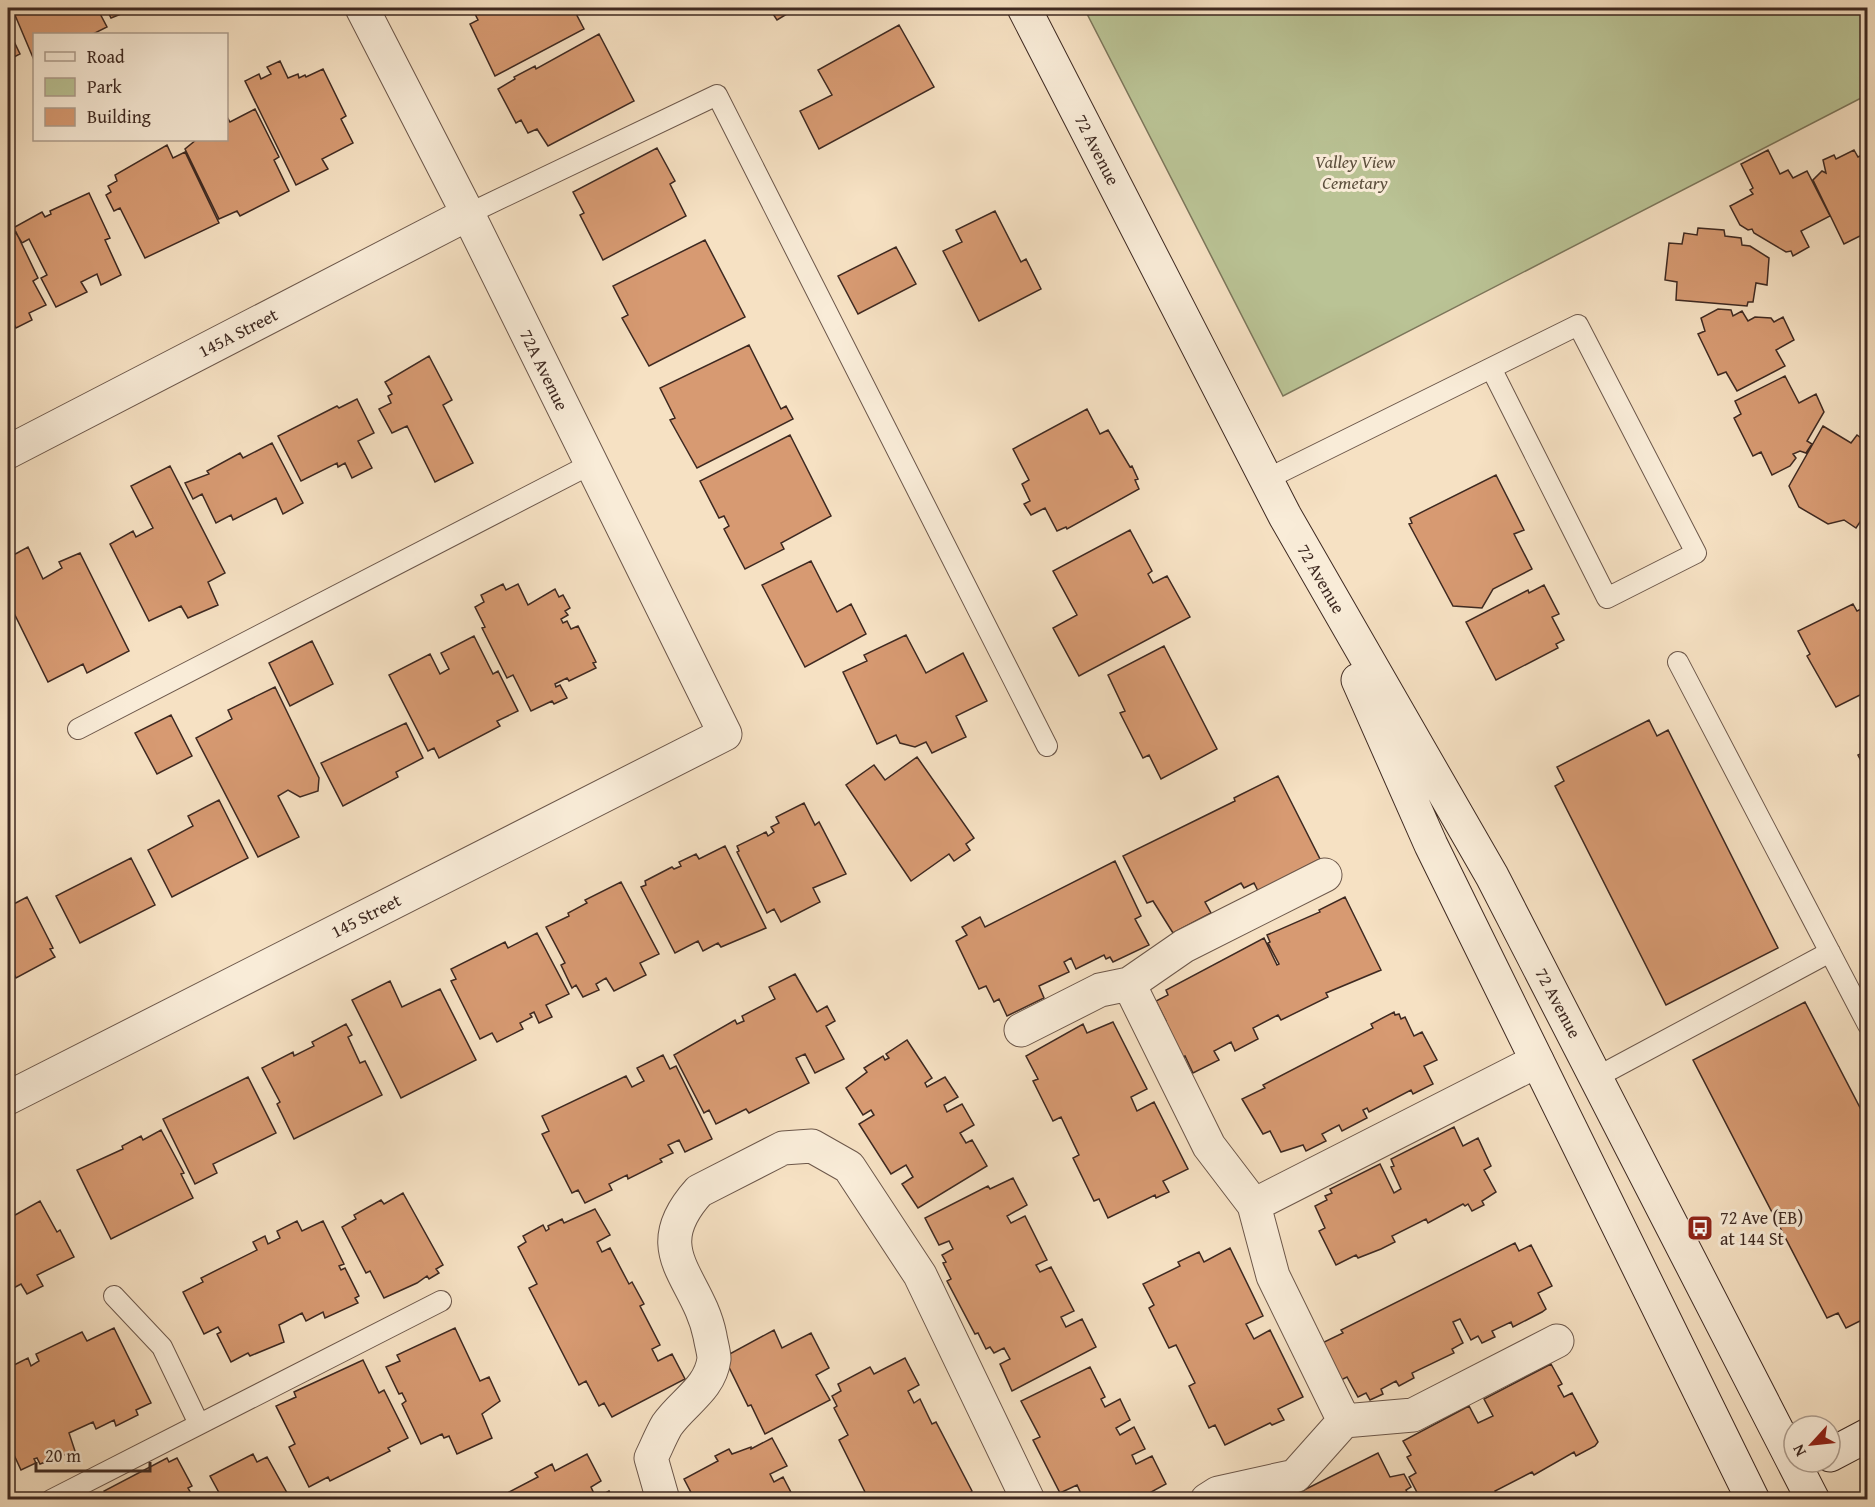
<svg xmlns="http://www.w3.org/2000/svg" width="1875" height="1507" viewBox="0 0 1875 1507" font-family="'Gentium Book Plus',serif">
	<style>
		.green { fill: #bac395; stroke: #7c765b; stroke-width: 1.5 }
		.building { fill: #d79a72; stroke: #3e2921; stroke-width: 1.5 }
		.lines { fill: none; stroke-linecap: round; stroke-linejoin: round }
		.lane-casing { stroke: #6c574a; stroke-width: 22 }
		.street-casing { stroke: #6c574a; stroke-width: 35 }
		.secondary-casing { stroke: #3e2921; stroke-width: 35 }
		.lane { stroke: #f9ecd8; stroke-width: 20 }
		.street { stroke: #f9ecd8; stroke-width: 33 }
		.secondary { stroke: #f9ecd8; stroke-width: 33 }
		.labels { text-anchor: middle; stroke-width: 6; stroke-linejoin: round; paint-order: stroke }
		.street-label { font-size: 18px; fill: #3e2921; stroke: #f9ecd8 }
		.park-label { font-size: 18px; font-style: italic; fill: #5d503e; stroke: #f9ecd8 }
		.poi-label { font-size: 18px; fill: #3e2921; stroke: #f9ecd8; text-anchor: start }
	</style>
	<rect width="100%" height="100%" fill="#f6e1c3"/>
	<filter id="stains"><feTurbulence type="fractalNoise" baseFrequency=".00333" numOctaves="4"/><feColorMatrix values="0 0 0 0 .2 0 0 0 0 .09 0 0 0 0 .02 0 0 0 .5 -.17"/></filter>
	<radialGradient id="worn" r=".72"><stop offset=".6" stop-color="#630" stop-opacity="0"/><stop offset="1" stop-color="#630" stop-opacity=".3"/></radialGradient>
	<!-- green -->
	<path class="green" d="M1084,8H1867V95L1283,396Z"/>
	<!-- building -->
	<path class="building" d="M12,8H97L107,27L93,34H34V60Z
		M106,8H136L111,18Z
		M472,8H573L584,29L495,76L470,24L478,20Z
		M769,8H797L777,20Z
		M899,25L934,87L819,149L800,111L832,95L818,70Z
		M8,29L20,54L8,60Z
		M599,34L634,101L548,146L537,129L528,133L521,120L516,123L498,89L515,79L514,77L535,66L536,69Z
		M280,61L288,78L298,74L299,78L305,75L306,77L323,69L346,116L341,119L353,143L322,159L328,169L296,185L245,81L259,74L261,79L271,74L267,67Z
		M255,109L279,157L274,160L289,191L240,216L237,211L219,219L185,149L196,140H226V115L230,122Z
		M167,145L173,158L185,152L219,223L145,258L120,208L114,211L106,195L111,192L108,186L117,181L115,175Z
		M657,148L675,181L670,184L686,216L603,260L580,215L584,213L573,192Z
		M1768,150L1780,174L1788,170L1793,178L1807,171L1830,216L1801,231L1809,247L1793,256L1791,251L1786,252L1754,233L1752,229L1748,230L1740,225L1730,206L1753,194L1750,190L1753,188L1741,164Z
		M1854,150L1858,157L1868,152V232L1844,244L1813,180L1822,171L1826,173L1823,160L1834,155L1836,159Z
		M89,193L110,238L105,240L121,275L101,285L97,274L81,282L87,292L56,307L41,278L47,275L29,239L22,243L13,228L42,212L45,217L51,214L50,211Z
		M995,211L1021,262L1026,259L1041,289L979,321L943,251L962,242L956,230Z
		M1698,228L1724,230L1725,236L1741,238L1742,245L1750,246L1769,258L1767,285L1756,283L1753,302H1748L1747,306L1676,300L1677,282L1665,280L1669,243L1682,244L1684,233L1697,235Z
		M16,232L38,278L33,281L46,305L29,313L32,320L16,328L13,322L8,324V236Z
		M705,240L745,317L649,366L622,318L628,315L613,286Z
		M896,247L916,284L858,314L838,276Z
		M1718,309L1731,310L1733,316L1742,311L1748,321L1755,317L1771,318L1774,322L1783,317L1794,340L1776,350L1785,366L1737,391L1726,372L1718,375L1698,334L1705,331L1701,318Z
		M749,345L781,409L786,406L793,419L697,468L670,420L675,418L660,388Z
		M429,356L452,400L443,405L473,463L435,482L407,426L392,433L379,409L391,403L388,396L392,394L385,382Z
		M1785,376L1799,403L1816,394L1824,412L1807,441L1812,444L1806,453L1800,451L1793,454L1796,458L1790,466L1772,475L1761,452L1753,456L1734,418L1741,414L1735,401Z
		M357,399L374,433L358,441L372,468L352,478L345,463L338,467L337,463L301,481L278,436L337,406L339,408Z
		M1087,409L1100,434L1108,430L1130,467L1132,466L1138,479L1135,480L1139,489L1067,529L1066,527L1057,531L1045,508L1031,515L1024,504L1030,501L1022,484L1029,480L1013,449Z
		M1823,426L1851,443L1857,435L1868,443L1865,500L1868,510L1856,528L1844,520L1828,524L1799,507L1789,486Z
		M790,435L831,516L781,543L784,549L745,569L724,529L729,526L724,516L719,518L700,481Z
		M272,443L303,503L283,514L276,498L233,520L231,515L216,523L202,494L193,499L185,483L209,474L207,471L240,453L243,458Z
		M170,466L225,573L208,582L218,605L188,618L181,606L149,621L110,544L133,531L136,537L153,528L131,486Z
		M1496,475L1524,530L1514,534L1532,569L1493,589L1482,608L1453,606L1409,524L1412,523L1410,518Z
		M1130,530L1152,571L1148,574L1153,583L1167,576L1190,617L1079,676L1053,628L1077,615L1053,571Z
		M28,547L43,579L62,568L59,562L80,553L129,651L87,673L83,664L48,682L8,601V558Z
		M811,561L837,612L851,604L866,634L805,667L762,585Z
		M503,584L506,590L518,584L528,605L555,589L559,597L563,595L570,608L565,611L568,615L561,619L563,623L567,621L571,629L578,626L596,662L593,663L596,668L569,681L567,678L555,684L556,687L560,685L567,698L554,704L552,701L531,711L513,675L507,678L482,628L485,627L475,607L484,602L481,595Z
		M1544,585L1559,614L1552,617L1564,640L1556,644L1558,648L1496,680L1466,622L1528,590L1529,593Z
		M1853,604L1857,611L1868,606V691L1836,707L1807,656L1810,654L1798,631Z
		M906,635L926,673L963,653L987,701L956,716L966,737L932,753L926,742L915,747L900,743L896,735L877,744L843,672L867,661L864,655Z
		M474,636L493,674L498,671L518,711L497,721L500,726L439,758L434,748L428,751L389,675L430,654L440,674L449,669L441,653Z
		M312,641L333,684L290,706L269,663Z
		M1164,646L1217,749L1161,779L1149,755L1143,758L1120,713L1125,711L1108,675Z
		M275,687L319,778L318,791L300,797L288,790L278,796L299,837L258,857L196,738L232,719L228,710Z
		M171,715L192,756L157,774L135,733Z
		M1649,720L1657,736L1668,730L1778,948L1666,1005L1555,786L1564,781L1557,767Z
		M406,723L423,758L396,772L398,777L343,806L321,763Z
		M1868,750V774L1858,755Z
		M917,757L974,838L966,844L970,850L954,861L949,854L911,881L846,785L874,765L885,780Z
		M1278,776L1320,859L1258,891L1254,883L1244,888L1241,883L1205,902L1211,913L1173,933L1153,901L1147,903L1123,856L1235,801L1234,798Z
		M219,800L248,858L172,897L148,850L193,826L188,816Z
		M804,803L815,825L819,822L846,874L813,888L820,902L781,922L774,909L767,913L737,852L739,851L737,846L766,832L768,836L774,832L771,827L779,823L776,817Z
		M725,846L766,928L721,947L718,943L703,951L698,941L675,953L641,887L646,885L645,881L672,867L674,869L681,866L679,862L696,854L699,859Z
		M131,858L155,905L80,943L56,896Z
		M1115,861L1141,916L1135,919L1149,945L1113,962L1110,957L1106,959L1104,955L1076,969L1071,958L1064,962L1069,972L1039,986L1044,998L1007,1016L999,999L994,1002L986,986L979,989L956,941L967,935L962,927L980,917L985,927Z
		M621,882L659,954L640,963L646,975L614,991L606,978L596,984L599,990L583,997L576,985L572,988L561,965L565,963L546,927L569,916L568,913L587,903L585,900Z
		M27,897L53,948L50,949L55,957L16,978L12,969L8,971V907Z
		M1345,897L1381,970L1326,993L1328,997L1281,1020L1278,1015L1253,1028L1258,1039L1235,1051L1231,1042L1214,1051L1219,1060L1193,1073L1185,1056L1178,1059L1161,1024L1166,1021L1156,1001L1168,995L1166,990L1264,938L1277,965L1279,964L1268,943L1270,942L1267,935L1320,912L1319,910Z
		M537,933L569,994L546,1005L552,1017L539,1023L534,1012L530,1014L532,1017L520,1023L523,1029L497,1042L492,1033L480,1039L451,981L456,979L451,969L505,942L508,948Z
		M795,974L817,1012L827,1006L835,1021L826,1026L844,1059L815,1073L805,1054L796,1058L809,1083L749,1113L746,1109L716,1124L709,1110L704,1113L674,1055L735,1020L737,1024L744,1021L742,1016L775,999L769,987Z
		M390,981L402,1007L440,989L476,1060L401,1098L352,1000Z
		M1805,1002L1868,1123V1317L1846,1328L1838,1313L1827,1318L1693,1060Z
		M1394,1012L1395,1015L1399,1014L1401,1019L1405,1017L1414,1036L1422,1032L1437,1060L1424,1066L1433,1084L1413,1094L1411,1090L1369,1112L1367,1108L1363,1110L1367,1118L1342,1131L1339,1125L1322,1134L1326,1141L1306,1151L1303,1145L1281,1152L1270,1131L1263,1134L1242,1099L1265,1088L1263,1085L1373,1028L1371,1024Z
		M1113,1022L1147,1089L1131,1097L1137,1111L1154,1102L1188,1169L1163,1181L1169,1192L1156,1198L1155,1195L1108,1218L1099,1199L1094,1201L1073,1158L1079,1155L1061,1117L1053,1121L1033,1081L1038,1079L1026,1056L1083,1024L1087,1033Z
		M346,1024L352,1035L348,1037L360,1063L365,1061L382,1095L294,1139L277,1104L280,1102L262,1068L293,1052L294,1056L314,1046L312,1042Z
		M907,1040L932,1078L925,1083L927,1087L945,1077L958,1097L944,1105L947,1112L962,1104L974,1125L960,1133L966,1143L972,1140L987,1166L918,1208L902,1184L913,1177L906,1165L891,1174L859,1124L874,1115L871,1110L863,1115L846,1088L867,1072L864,1068L883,1056L885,1060L889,1058L886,1054Z
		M663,1055L670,1069L676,1066L712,1139L685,1152L679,1140L668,1145L673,1153L660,1159L662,1162L628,1179L627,1175L609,1184L612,1190L585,1203L578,1190L572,1193L542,1134L549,1131L542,1116L626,1076L632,1087L644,1081L637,1068Z
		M248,1077L276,1133L213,1164L217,1173L195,1184L163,1119Z
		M1454,1127L1463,1146L1478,1138L1491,1166L1484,1170L1496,1192L1482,1201L1484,1205L1472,1211L1468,1204L1465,1206L1463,1204L1428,1223L1426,1219L1392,1236L1395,1242L1381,1249L1358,1258L1356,1255L1336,1265L1319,1231L1325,1228L1315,1206L1327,1200L1325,1196L1332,1193L1330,1189L1380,1164L1394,1193L1401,1189L1391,1167L1394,1166L1391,1159Z
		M161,1130L184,1173L181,1174L193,1198L111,1239L77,1170L123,1149L122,1146L141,1136L143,1140Z
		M1013,1178L1027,1205L1007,1216L1011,1223L1025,1216L1047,1260L1036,1265L1040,1272L1051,1267L1074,1311L1061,1317L1066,1327L1082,1319L1096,1347L1012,1391L1000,1364L1010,1359L1004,1348L994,1353L990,1347L986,1349L978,1333L975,1334L947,1281L951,1279L943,1263L946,1262L942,1255L953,1249L949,1241L939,1245L925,1218L988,1186L990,1189Z
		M403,1193L443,1265L436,1269L439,1273L429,1279L427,1276L417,1283L384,1298L370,1271L366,1273L342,1227L356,1219L354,1215L381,1200L384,1204Z
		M40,1201L57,1232L60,1230L74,1257L37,1275L43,1286L27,1294L21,1284L8,1291V1219Z
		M595,1209L610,1235L597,1242L602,1252L610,1248L629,1284L632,1282L644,1304L640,1306L660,1345L652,1349L658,1361L672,1354L685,1379L612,1417L604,1403L599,1406L586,1381L579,1385L529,1288L537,1284L518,1247L526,1242L523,1236L543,1225L546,1231L549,1229L548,1226L562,1219L564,1223Z
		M297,1221L302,1231L323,1221L344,1264L339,1266L341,1270L345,1268L359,1296L355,1298L358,1303L325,1318L323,1312L306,1321L302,1313L279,1325L284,1342L250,1356L248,1353L231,1362L217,1334L221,1332L218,1327L204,1334L183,1292L203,1282L201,1278L257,1250L253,1242L265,1236L268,1244L280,1238L277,1231Z
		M1515,1243L1519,1251L1531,1245L1552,1286L1538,1293L1546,1309L1542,1312L1513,1327L1511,1322L1492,1331L1495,1337L1482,1343L1478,1336L1471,1340L1460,1319L1453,1322L1463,1343L1452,1349L1454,1353L1412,1373L1414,1378L1399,1386L1396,1381L1381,1389L1383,1394L1370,1400L1366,1393L1358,1397L1347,1377L1341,1380L1320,1344L1343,1333L1341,1330Z
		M1230,1248L1263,1316L1246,1324L1254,1339L1270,1330L1303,1397L1278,1409L1284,1420L1272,1425L1270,1423L1225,1445L1215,1425L1209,1428L1189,1386L1195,1383L1176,1345L1169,1348L1149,1308L1154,1305L1143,1284L1180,1266L1178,1262L1199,1252L1204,1262Z
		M114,1328L151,1403L136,1410L138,1415L116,1426L114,1420L96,1429L93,1422L69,1433L75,1451L40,1464L37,1458L34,1459L36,1463L21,1470L8,1442L11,1440L8,1435V1378L10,1377L8,1368L28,1358L31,1366L39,1361L36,1354L82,1332L87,1341Z
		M455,1328L480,1381L489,1377L500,1401L482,1414L492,1438L457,1454L449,1436L444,1438L442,1434L421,1444L402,1404L406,1401L402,1393L399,1394L386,1367L400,1361L397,1355Z
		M774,1330L782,1348L811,1333L829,1368L816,1375L830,1400L765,1434L751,1405L748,1406L724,1357Z
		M905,1358L919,1385L908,1391L914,1403L920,1399L932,1424L936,1422L972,1491L960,1500H869L839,1440L848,1435L834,1408L837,1406L832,1396L841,1391L838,1384L870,1367L874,1374Z
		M363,1360L379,1393L384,1390L408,1438L388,1448L390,1451L330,1481L328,1477L309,1487L289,1447L295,1444L276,1406L296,1397L294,1392Z
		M1551,1364L1562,1384L1558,1386L1564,1397L1572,1393L1598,1442L1595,1446L1576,1456L1574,1452L1534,1475L1532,1472L1495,1491L1497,1494L1487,1500H1421L1409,1477L1416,1473L1407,1457L1411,1455L1403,1441L1469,1406L1478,1423L1493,1416L1484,1399Z
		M1090,1367L1105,1397L1101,1399L1105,1407L1120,1399L1130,1420L1116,1428L1120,1435L1134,1427L1145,1449L1132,1455L1136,1464L1152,1456L1166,1484L1151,1492L1155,1500H1074L1082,1496L1077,1485L1060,1493L1033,1440L1040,1437L1021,1401Z
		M772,1438L787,1466L770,1474L774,1482L783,1477L795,1500H695L684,1479L718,1461L715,1456L729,1449L732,1454L751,1447V1449Z
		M1378,1453L1390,1477L1404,1474L1411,1487L1406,1490L1411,1500H1284Z
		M253,1454L257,1462L267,1457L291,1500H223L210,1476Z
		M587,1454L601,1481L591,1487L596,1498L609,1491L613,1500H513L509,1492L538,1477L535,1473L552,1464L555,1471Z
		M167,1458L169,1462L177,1458L192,1486L188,1488L192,1495L197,1493L200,1500H108L104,1491Z"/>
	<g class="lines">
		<!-- lane casing -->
		<g class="lane-casing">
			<path id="lane" d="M468,214L717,95L1047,746
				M1267,479L1578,325L1696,553L1607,598L1491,368
				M1678,662L1868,1025
				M78,729L591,464
				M1597,1077L1830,952
				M114,1296L162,1347L199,1424
				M51,1500L441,1301"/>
		</g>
		<!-- street casing -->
		<g class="street-casing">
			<path id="street" d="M8,452L468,214
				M1129,984L1209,1146L1254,1205L1273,1276L1344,1421
				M1021,1030L1100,990L1129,984L1184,946L1325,875
				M8,1098L725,734L468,214L362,8
				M1254,1205L1537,1061
				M663,1500L651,1458C656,1448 661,1435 667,1425C683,1402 710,1389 714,1359C714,1352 711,1343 710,1336C698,1276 644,1252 699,1191L783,1148L812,1146L849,1167L920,1275L1028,1500
				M1207,1500L1218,1493L1295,1476L1344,1421L1413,1415L1557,1341"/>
		</g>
		<!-- secondary casing -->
		<g class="secondary-casing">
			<path id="secondary" d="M1024,8L1285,516L1492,876L1813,1500
				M1358,680L1431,845L1753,1500
				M1830,1455L1868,1435"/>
		</g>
		<!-- lane -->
		<use href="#lane" class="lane"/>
		<!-- street -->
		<use href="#street" class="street"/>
		<!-- secondary -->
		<use href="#secondary" class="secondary"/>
	</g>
	<!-- icons -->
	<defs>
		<g id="bus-square" transform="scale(1.35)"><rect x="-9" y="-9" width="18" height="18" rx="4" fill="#8f2418" stroke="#f9ecd8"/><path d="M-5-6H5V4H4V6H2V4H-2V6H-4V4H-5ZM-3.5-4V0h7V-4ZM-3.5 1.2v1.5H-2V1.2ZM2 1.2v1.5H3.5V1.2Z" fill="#fff"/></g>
	</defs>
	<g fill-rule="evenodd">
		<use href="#bus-square" x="1700" y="1228"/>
	</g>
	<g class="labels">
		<!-- street labels -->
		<g class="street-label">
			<text transform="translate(1097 150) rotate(63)" y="6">72 Avenue</text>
			<text transform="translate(238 333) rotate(-27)" y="6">145A Street</text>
			<text transform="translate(544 370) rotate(64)" y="6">72A Avenue</text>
			<text transform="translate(1321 579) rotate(60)" y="6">72 Avenue</text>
			<text transform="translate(366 916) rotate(-27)" y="6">145 Street</text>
			<text transform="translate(1558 1003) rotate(62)" y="6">72 Avenue</text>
		</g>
		<!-- park labels -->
		<g class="park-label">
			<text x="1355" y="168">Valley View<tspan x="1355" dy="21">Cemetary</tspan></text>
		</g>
		<!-- poi labels -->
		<g class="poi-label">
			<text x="1720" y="1224">72 Ave (EB)<tspan x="1720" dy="21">at 144 St</tspan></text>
		</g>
	</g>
	<!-- margin -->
	<rect width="1875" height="1507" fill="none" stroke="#f6e1c3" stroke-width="30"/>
	<rect x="9" y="9" width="1857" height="1489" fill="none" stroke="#3e2921" stroke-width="3"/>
	<rect x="15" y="15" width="1845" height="1477" fill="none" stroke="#3e2921" stroke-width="1.5"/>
	<!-- legend -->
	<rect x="33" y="33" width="195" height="108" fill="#f9ecd8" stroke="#ae9e8f" stroke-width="1.5"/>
	<rect x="45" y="52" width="30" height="9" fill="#f9ecd8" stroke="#ae9e8f" stroke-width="1.5"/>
	<text x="87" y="63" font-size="18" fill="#3e2921">Road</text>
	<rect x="45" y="78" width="30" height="18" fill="#bac395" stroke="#ae9e8f" stroke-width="1.5"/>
	<text x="87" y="93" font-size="18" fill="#3e2921">Park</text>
	<rect x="45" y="108" width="30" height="18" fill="#d79a72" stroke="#ae9e8f" stroke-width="1.5"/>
	<text x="87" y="123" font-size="18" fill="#3e2921">Building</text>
	<!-- north arrow -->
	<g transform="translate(1812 1444) rotate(243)"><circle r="28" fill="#f9ecd8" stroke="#ae9e8f" stroke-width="1.5"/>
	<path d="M0-4.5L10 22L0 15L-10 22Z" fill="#8f2418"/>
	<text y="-9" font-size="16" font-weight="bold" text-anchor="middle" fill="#3e2921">N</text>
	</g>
	<!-- scale -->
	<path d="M36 1462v9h114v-9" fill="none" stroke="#3e2921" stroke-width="3"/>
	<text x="45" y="1462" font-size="18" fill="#3e2921" stroke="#f9ecd8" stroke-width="4.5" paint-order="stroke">20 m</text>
	<rect width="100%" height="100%" filter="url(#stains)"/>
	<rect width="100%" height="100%" fill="url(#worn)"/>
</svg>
